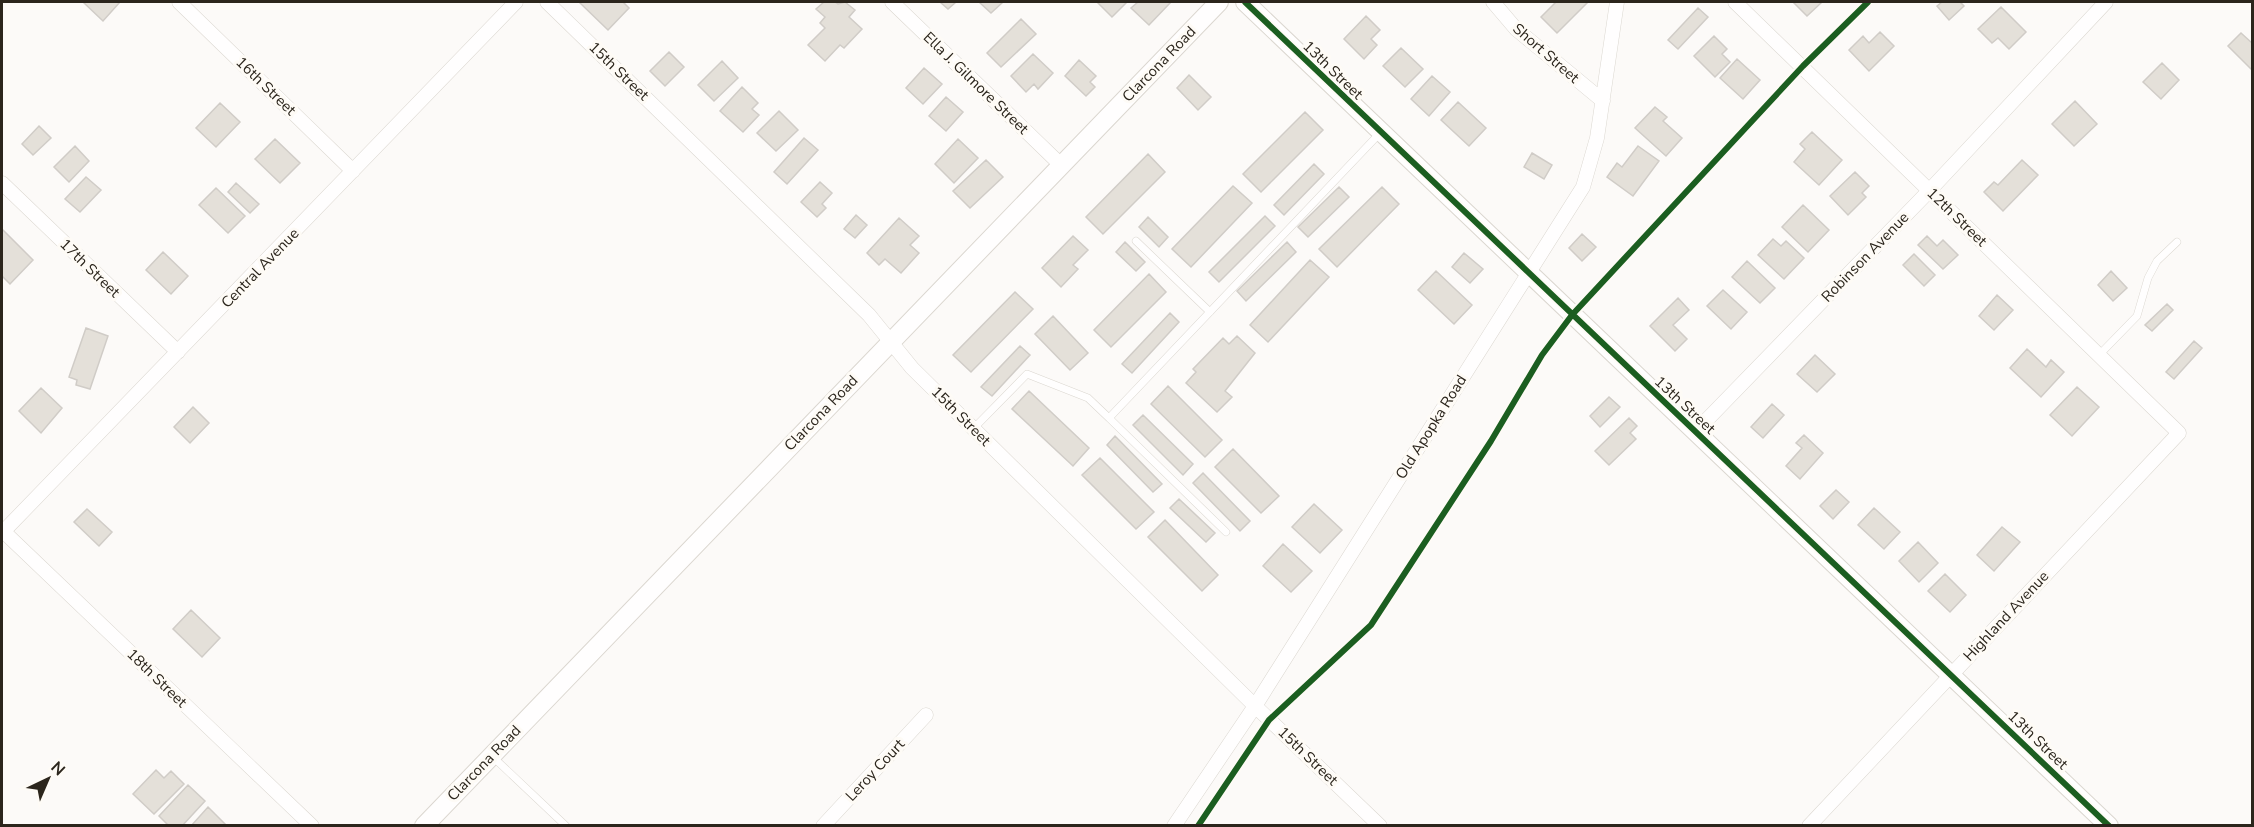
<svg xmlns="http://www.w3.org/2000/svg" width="2254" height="827" viewBox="0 0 2254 827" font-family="'Nunito Sans',sans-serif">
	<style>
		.building { fill: #e4e0d9; stroke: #d0ccc7; stroke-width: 1.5 }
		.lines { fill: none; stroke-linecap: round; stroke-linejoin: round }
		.lane-casing { stroke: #dbd7d0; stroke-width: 8 }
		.street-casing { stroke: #dbd7d0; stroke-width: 15 }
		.secondary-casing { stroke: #dbd7d0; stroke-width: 20 }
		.lane { stroke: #fffefe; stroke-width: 7 }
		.street { stroke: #fffefe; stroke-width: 14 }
		.secondary { stroke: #fffefe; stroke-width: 18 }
		.cycleway-casing { stroke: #fefbf6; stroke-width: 10 }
		.cycleway { stroke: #1b5e20; stroke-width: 6 }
		.labels { text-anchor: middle; stroke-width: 6; stroke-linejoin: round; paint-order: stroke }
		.street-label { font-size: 15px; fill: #2b251c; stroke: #fefbf6 }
	</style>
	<rect width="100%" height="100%" fill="#fcfaf8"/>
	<!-- building -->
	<path class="building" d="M83,2H120L103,21Z
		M579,2H623L629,8L608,30Z
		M824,2H835L838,4L845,2L855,10L849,17L862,29L844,48L840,45L825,61L808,45L825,28L820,23L825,17L816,9Z
		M940,2H956L948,9Z
		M979,2H1003L991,13Z
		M1097,2H1127L1112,17Z
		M1138,2H1171L1149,25L1131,8Z
		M1556,2H1588L1557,33L1541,17Z
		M1793,2H1822L1807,16Z
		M1942,2H1960L1964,6L1949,20L1937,6Z
		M2001,7L2026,32L2009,49L1998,38L1992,43L1978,29Z
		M1698,8L1708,17L1678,49L1668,40Z
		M1366,16L1380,30L1371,39L1377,45L1364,59L1344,39Z
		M1021,19L1036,34L1001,67L987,53Z
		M1880,32L1894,46L1869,71L1849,50L1863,36L1869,43Z
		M2241,33L2252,43V70L2228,46Z
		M1714,36L1727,49L1722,54L1730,62L1715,77L1694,56Z
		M1401,48L1423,69L1405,87L1383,66Z
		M669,52L684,67L665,86L650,71Z
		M1033,54L1053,73L1038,89L1034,84L1026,92L1011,76Z
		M1737,59L1760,80L1743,99L1720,78Z
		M1079,60L1096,76L1090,82L1095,87L1086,96L1065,76Z
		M722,61L738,78L714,101L698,85Z
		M2162,63L2179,80L2161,99L2143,82Z
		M924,68L942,84L923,104L906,88Z
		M1189,75L1211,97L1198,110L1177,88Z
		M1432,76L1450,92L1429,116L1411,99Z
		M742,87L758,103L752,109L759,115L743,132L720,111Z
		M946,97L963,112L946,131L929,116Z
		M2075,101L2097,124L2074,146L2052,124Z
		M1458,102L1486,128L1469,146L1441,120Z
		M220,103L240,122L216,147L196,128Z
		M1655,107L1667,117L1663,121L1682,138L1666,156L1635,128Z
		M779,111L798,130L776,151L757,133Z
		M1305,112L1323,130L1261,192L1243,174Z
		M39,126L51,138L33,155L22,144Z
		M1812,132L1842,160L1819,185L1794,162L1805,149L1800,144Z
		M804,138L818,150L787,184L774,172Z
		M275,139L300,163L280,183L255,159Z
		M958,139L978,158L954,183L935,164Z
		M75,146L89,161L69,182L54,167Z
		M1638,146L1659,161L1633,196L1607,177L1617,163L1622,167Z
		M1532,153L1552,165L1544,179L1524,167Z
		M1148,154L1165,172L1103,234L1086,217Z
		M986,160L1003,177L970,208L953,191Z
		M2022,160L2038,175L2003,211L1984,192L1994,182L1998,185Z
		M1314,164L1324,174L1284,215L1274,205Z
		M1855,172L1869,186L1862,193L1866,197L1848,215L1830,196Z
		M86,177L101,190L80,212L65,199Z
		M820,182L832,193L822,204L826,208L817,217L801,202Z
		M236,183L259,204L250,213L228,192Z
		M1233,186L1252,203L1191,267L1172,249Z
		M1339,187L1349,197L1308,237L1298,227Z
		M1382,187L1399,204L1337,267L1319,249Z
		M216,188L245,216L228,233L199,205Z
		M1803,205L1829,230L1808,252L1782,227Z
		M856,215L867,225L855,238L844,229Z
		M1265,216L1275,226L1219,282L1209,272Z
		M1148,217L1168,237L1159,247L1139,227Z
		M899,218L919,236L910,245L919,253L901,273L885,259L879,265L867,253Z
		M2,229L33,260L10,284L2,276Z
		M1582,234L1596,247L1582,261L1569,248Z
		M1073,236L1088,250L1073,265L1078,269L1061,287L1042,268Z
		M1927,236L1937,246L1943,240L1958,255L1943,269L1918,245Z
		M1773,239L1781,246L1786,241L1804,258L1784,279L1758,255Z
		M1125,242L1145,262L1136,271L1116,252Z
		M1287,242L1296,252L1246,301L1237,291Z
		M163,252L188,276L171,294L146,270Z
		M1464,253L1483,269L1470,283L1452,267Z
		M1914,254L1935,275L1924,286L1903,265Z
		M1310,260L1329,277L1268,342L1250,325Z
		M1747,261L1775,288L1760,303L1732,277Z
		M1436,271L1472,305L1454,324L1418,290Z
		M2111,271L2127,288L2113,301L2098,285Z
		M1149,274L1166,292L1111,347L1094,330Z
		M1723,290L1747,312L1731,329L1707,306Z
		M1015,292L1033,309L971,372L953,355Z
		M1997,295L2013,310L1994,330L1979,316Z
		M1678,298L1689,310L1673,325L1687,339L1675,351L1650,326Z
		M2167,304L2173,310L2152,331L2145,325Z
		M1170,313L1179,322L1132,373L1122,364Z
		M1053,316L1088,353L1070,370L1035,334Z
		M86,328L108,336L90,389L76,385L77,380L69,377Z
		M1237,336L1255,353L1225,391L1232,397L1217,412L1186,383L1196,372L1193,369L1223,338L1229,344Z
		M2194,341L2202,348L2174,379L2166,372Z
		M1020,346L1030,355L992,396L981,387Z
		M2027,349L2046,367L2051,360L2064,372L2041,397L2010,368Z
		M1815,355L1835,374L1817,392L1797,374Z
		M1168,386L1222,440L1205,457L1151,404Z
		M2077,387L2099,407L2072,436L2050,415Z
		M41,388L62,408L41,433L19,411Z
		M1029,391L1089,448L1073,466L1012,409Z
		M1609,397L1620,407L1600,427L1590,416Z
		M1772,404L1784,415L1763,438L1751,427Z
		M193,407L209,423L190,443L174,427Z
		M1143,415L1193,464L1183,475L1133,425Z
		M1629,418L1637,426L1630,433L1636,439L1609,465L1595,451Z
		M1804,435L1823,453L1800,479L1786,466L1802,448L1796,443Z
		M1115,436L1162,484L1153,492L1107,445Z
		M1233,449L1279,496L1261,513L1215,467Z
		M1100,458L1154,512L1136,529L1082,475Z
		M1203,473L1250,521L1240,531L1193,483Z
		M1836,490L1849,502L1833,519L1820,506Z
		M1179,499L1215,533L1206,542L1170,508Z
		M1314,504L1342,530L1320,553L1292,527Z
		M1874,508L1900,532L1884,549L1858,525Z
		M87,509L112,532L99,546L74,522Z
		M1165,520L1218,575L1202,591L1148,537Z
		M2002,527L2020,542L1994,571L1977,555Z
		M1918,542L1938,563L1919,582L1899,561Z
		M1283,544L1312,571L1291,592L1263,566Z
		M1945,574L1966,595L1950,612L1928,591Z
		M191,610L220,638L202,657L173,629Z
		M156,770L164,778L171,771L184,784L154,814L133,794Z
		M188,785L205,801L182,826H169L159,816Z
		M208,807L227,826H191Z"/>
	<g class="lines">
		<!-- lane casing -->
		<g class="lane-casing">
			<path id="lane" d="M1136,241L1210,312
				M2099,355L2137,316L2148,278L2157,261L2177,242
				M974,428L1027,374L1088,398L1109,418
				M1226,532L1109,418L1381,132
				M493,757L566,826"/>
		</g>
		<!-- street casing -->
		<g class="street-casing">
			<path id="street" d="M179,2L353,171
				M547,2L869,315L912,368L1255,706L1380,826
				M892,2L1061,165
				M1493,2L1516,29L1603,101
				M1735,2L2179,433L1809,826
				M2,183L178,352
				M1696,431L1929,191L2106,2
				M2,530L312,826
				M2,533L516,2
				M823,826L926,715
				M1174,826L1255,706L1583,187L1597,138L1617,2"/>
		</g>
		<!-- secondary casing -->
		<g class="secondary-casing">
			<path id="secondary" d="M1245,2L2109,826
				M424,826L1219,2"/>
		</g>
		<!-- lane -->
		<use href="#lane" class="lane"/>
		<!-- street -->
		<use href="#street" class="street"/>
		<!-- secondary -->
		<use href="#secondary" class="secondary"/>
		<!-- cycleway casing -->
		<g class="cycleway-casing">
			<path id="cycleway" d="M1245,2L2109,826
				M1198,826L1269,720L1371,625L1491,441L1542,355L1572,315L1803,66L1868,2"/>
		</g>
		<!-- cycleway -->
		<use href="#cycleway" class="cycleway"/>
	</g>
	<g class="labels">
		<!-- street labels -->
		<g class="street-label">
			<text transform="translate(1546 53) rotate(41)" y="5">Short Street</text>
			<text transform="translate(1159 64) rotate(-46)" y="5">Clarcona Road</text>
			<text transform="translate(1333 70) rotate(44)" y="5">13th Street</text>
			<text transform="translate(619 71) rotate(44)" y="5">15th Street</text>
			<text transform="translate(976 83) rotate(44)" y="5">Ella J. Gilmore Street</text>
			<text transform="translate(266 86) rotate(44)" y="5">16th Street</text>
			<text transform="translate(1957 217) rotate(44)" y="5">12th Street</text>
			<text transform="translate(1865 257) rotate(-46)" y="5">Robinson Avenue</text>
			<text transform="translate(90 268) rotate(44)" y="5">17th Street</text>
			<text transform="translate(260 268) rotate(-46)" y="5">Central Avenue</text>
			<text transform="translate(1685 405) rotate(43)" y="5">13th Street</text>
			<text transform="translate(821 413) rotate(-46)" y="5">Clarcona Road</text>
			<text transform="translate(961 416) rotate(45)" y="5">15th Street</text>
			<text transform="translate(1431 427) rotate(-58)" y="5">Old Apopka Road</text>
			<text transform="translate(2006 616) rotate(-47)" y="5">Highland Avenue</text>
			<text transform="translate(157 678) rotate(44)" y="5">18th Street</text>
			<text transform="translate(2038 740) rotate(44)" y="5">13th Street</text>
			<text transform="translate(1308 756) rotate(44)" y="5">15th Street</text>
			<text transform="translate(484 763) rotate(-46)" y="5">Clarcona Road</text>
			<text transform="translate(875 770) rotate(-47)" y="5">Leroy Court</text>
		</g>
	</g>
	<!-- border -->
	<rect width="2254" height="827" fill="none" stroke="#2b251c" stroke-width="6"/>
	<!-- north arrow -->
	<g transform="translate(48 779) rotate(44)" stroke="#fefbf6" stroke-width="4.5" paint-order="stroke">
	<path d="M0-4.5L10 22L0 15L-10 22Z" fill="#2b251c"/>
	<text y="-9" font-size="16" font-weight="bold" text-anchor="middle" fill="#2b251c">N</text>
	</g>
</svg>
